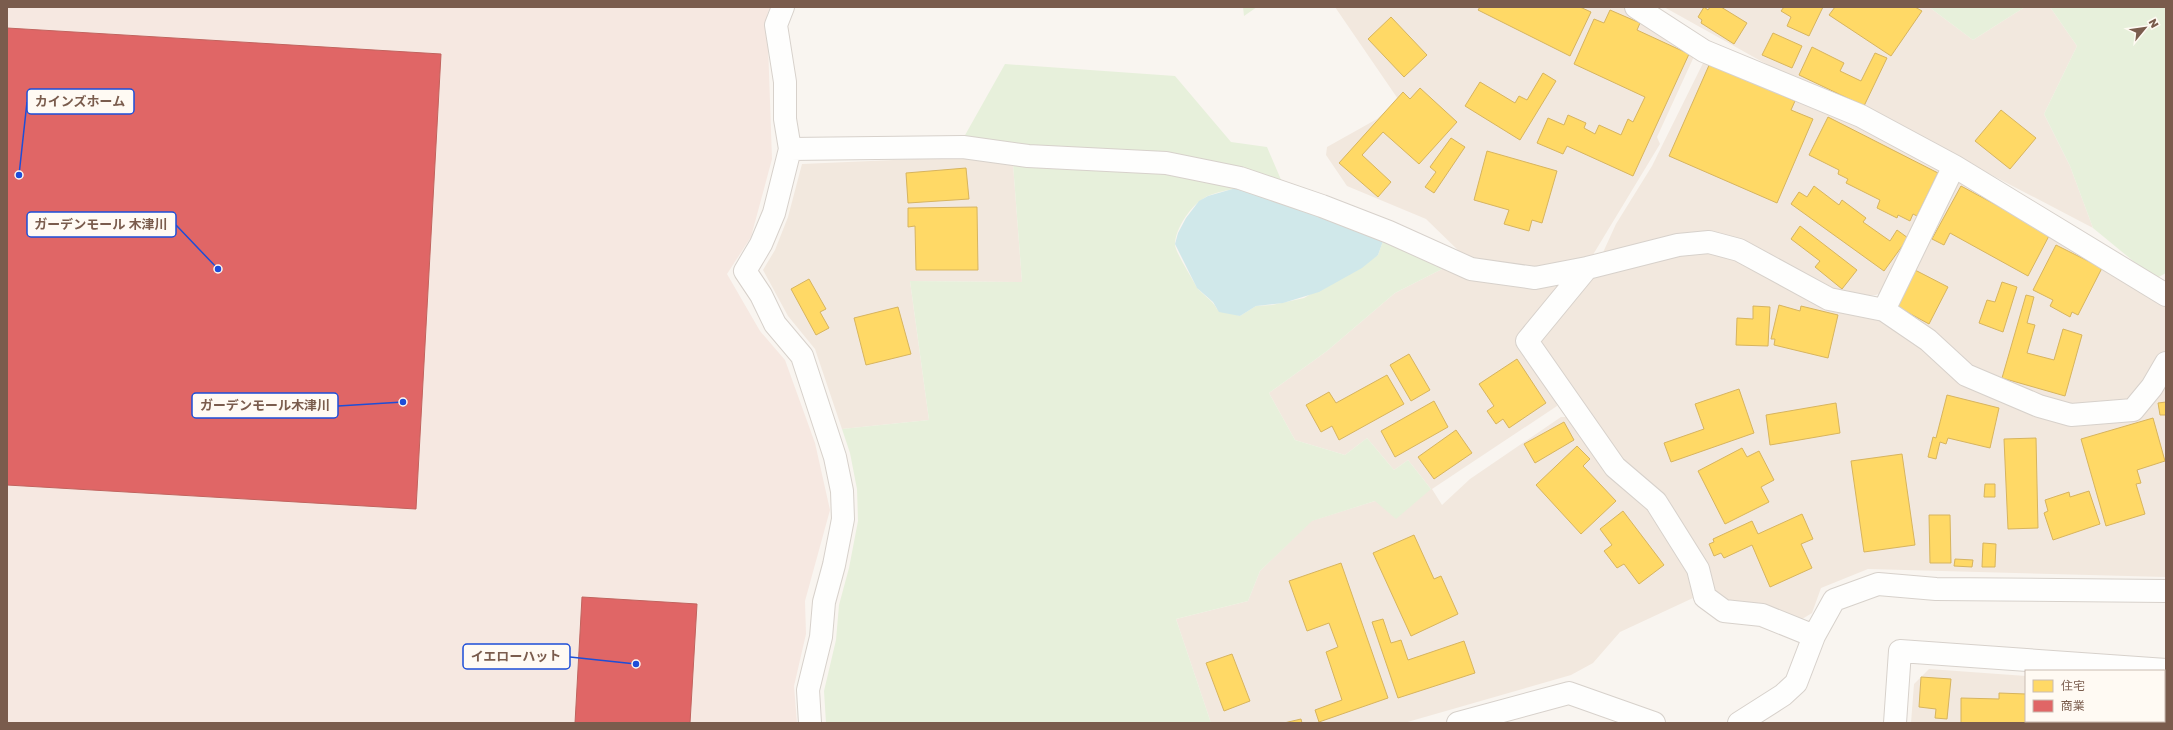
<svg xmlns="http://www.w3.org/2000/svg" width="2173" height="730" viewBox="0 0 2173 730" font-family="'Golos Text','Noto Sans JP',sans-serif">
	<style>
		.residential { fill: #f2e8de }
		.commercial { fill: #f6e8e1 }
		.green { fill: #e7f0db }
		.water { fill: #d0e8ea }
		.homes { fill: #ffd966; stroke: #d7b45e }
		.shops { fill: #e06666; stroke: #c1635e }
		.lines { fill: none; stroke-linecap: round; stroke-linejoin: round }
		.street-casing { stroke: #d7d1cb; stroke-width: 24 }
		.street { stroke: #fefefd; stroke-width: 22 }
		.leader { fill: none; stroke: #1d4ed8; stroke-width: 1.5 }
		.callout-dot { fill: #1d4ed8; stroke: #fffaf3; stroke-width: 1.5 }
		.callout { fill: #fffaf3; stroke: #1d4ed8; stroke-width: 1.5 }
		.callout-label { font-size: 13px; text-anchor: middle; font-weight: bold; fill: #7a5c4d }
	</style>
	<rect width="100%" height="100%" fill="#f9f5f0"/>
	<!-- residential -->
	<path class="residential" d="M1335,7H1624L1697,50L1657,137L1660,144L1591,258L1526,272L1463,255L1426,219L1347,186L1326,155L1327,147L1377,119L1398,99Z
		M1664,7H1929L1973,40L2025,7H2050L2077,46L2044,114L2070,166L2093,228L1894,124L1777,70Z
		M1707,55L1834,110L1944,172L1886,290L1876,295L1844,297L1746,246L1600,259L1616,224L1652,166Z
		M962,157L1013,164L1022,282L910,281L929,420L842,429L815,349L788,316L763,270L775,250L788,217L802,164Z
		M1960,180L2166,304V350L2156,370L2134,402L2079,410L1969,373L1889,306Z
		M1707,247L1879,317L1921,345L2098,420L2166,375V577L1868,569L1821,588L1812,613L1794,624L1716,600L1538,343L1587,278Z
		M1444,268L1564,282L1518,340L1554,388L1557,406L1432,489L1442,505L1470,479L1561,417H1570L1652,511L1688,570L1693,598L1620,632L1593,663L1571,675L1404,723H1211L1176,619L1248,601L1260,571L1311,521L1375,501L1431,489L1408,460L1394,470L1367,438L1345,455L1295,440L1269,393L1327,351L1395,293Z
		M1929,669L2026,676V721H2164V685H2166V723H1911L1914,684Z"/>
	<!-- commercial -->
	<path class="commercial" d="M7,7H770L767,15L772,159L751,237L727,274L760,331L785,360L815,443L830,510L805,601L806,634L794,686L797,723H7Z"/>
	<!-- green -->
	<path class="green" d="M1243,7H1257L1244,16Z
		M1929,7H2025L1973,40Z
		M2050,7H2166V273L2155,279L2093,228L2070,166L2044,114L2077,46Z
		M1005,64L1175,76L1231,142L1267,147L1282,182L964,137Z
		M1013,164L1093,171L1164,172L1236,188C1227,191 1215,192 1206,197C1192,204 1175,228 1175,245C1176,253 1192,278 1196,286C1202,295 1212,299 1217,309L1240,316L1256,306L1272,305L1304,298L1378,255L1383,241L1444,268L1395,293L1327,351L1269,393L1295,440L1345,455L1367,438L1394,470L1408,460L1431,489L1396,519L1375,501L1312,521L1260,571L1248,601L1176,619L1211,723H826L824,691L836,640L839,605L849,568L858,521L857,489L850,453L842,429L929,420L910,281L1022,282Z"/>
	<!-- water -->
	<path class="water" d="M1236,188L1317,216L1383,241L1378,255L1362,268L1319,292L1283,303L1256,306L1240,316L1219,312L1213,302L1197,288L1175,244L1178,233L1186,218L1199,201L1208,196Z"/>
	<!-- homes -->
	<path class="homes" d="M1480,7H1580L1591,12L1570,56L1478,10Z
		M1704,7L1708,10L1710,7H1721L1747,23L1734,44L1701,23L1702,20L1698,17Z
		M1784,7H1823L1809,36L1787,26L1791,17L1781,11Z
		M1835,7H1915L1922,11L1891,56L1829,15Z
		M1610,10L1640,23L1637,30L1689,54L1633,176L1567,146L1563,154L1537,143L1548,118L1564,125L1568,115L1586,123L1584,128L1595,134L1599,125L1621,135L1628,119L1633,122L1645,97L1574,64L1594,19L1604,23Z
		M1391,17L1427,55L1404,77L1368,39Z
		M1773,33L1802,46L1792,68L1762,55Z
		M1812,47L1844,63L1840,71L1861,81L1875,53L1887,58L1864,106L1799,75Z
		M1710,63L1795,101L1791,110L1813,119L1777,203L1669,156Z
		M1543,73L1556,81L1520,140L1465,106L1480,82L1515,103L1519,96L1527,100Z
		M1420,88L1457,122L1419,164L1383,132L1362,155L1391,182L1378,197L1339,163L1403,92L1410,99Z
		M2001,110L2036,138L2010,169L1975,141Z
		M1828,117L1938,173L1917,216L1913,214L1910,221L1898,215L1897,218L1877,208L1880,200L1846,183L1848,179L1838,174L1839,170L1809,155Z
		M1451,138L1465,147L1434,193L1425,187L1436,172L1430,167Z
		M1487,151L1557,171L1542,223L1532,220L1529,231L1504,224L1509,210L1474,200Z
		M966,168L969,199L908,203L906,173Z
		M1814,186L1839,205L1842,200L1866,218L1863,222L1890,241L1897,230L1908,238L1884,271L1791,204L1799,192L1807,197Z
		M1961,186L2050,234L2028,276L1950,233L1944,245L1932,239Z
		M977,207L978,270H916L915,226L908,227V208Z
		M1800,226L1857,270L1842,289L1815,267L1820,261L1791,239Z
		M2056,245L2102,268L2078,315L2072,312L2070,317L2050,306L2053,300L2033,290Z
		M1915,270L1948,287L1929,324L1896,306Z
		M809,279L826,309L820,312L829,328L816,335L791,289Z
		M2002,282L2017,287L2003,332L1979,323L1987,300L1995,302Z
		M2026,295L2034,297L2027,323L2035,325L2027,353L2054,360L2063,329L2082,335L2065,396L2002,378Z
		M1779,305L1800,311L1801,306L1838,315L1828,358L1774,345L1775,339H1771Z
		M1753,306L1770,307L1768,346L1736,345L1737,318L1753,319Z
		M898,307L911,354L866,365L854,318Z
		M1409,354L1430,390L1411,401L1390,365Z
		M1517,359L1546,403L1509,428L1503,419L1496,424L1487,411L1494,406L1479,384Z
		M1387,375L1404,404L1339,440L1332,426L1321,432L1306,405L1329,392L1336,403Z
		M1739,389L1754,433L1671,462L1664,443L1704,429L1695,404Z
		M1947,395L1999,408L1990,448L1948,438L1946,444L1940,442L1936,459L1928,457L1933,437L1936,438Z
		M1434,401L1448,427L1395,457L1381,431Z
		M2166,402V415H2160L2158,403Z
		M1836,403L1840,433L1770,445L1766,415Z
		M2153,418L2165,461L2137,470L2141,483L2136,484L2145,514L2106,526L2081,439Z
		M1564,422L1574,440L1535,463L1524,444Z
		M1456,430L1472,453L1434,479L1418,457Z
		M2036,438L2038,528L2008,529L2004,439Z
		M1577,446L1590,459L1583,466L1616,501L1581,534L1536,485Z
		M1742,448L1747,457L1759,451L1774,480L1761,487L1769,502L1725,524L1698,471Z
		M1902,454L1915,545L1864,552L1851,461Z
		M1985,484H1995V497H1984Z
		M2089,491L2100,524L2053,540L2044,513L2048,511L2045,500L2069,492L2070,497Z
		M1623,511L1664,565L1639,584L1624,564L1617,568L1604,551L1612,545L1600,529Z
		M1802,514L1813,539L1801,544L1812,568L1770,587L1752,545L1724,558L1721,553L1714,556L1709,544L1714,542L1713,539L1752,521L1758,534Z
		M1929,515H1950L1951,563H1930Z
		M1414,535L1434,579L1441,576L1458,614L1411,636L1373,553Z
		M1983,543L1996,544L1995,567H1982Z
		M1955,559L1973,560L1972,567L1954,566Z
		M1341,563L1388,698L1319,722L1315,710L1342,700L1326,652L1338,647L1329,623L1307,631L1289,581Z
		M1383,619L1391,643L1401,640L1408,660L1464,641L1475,673L1398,698L1372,622Z
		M1232,654L1250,701L1224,711L1206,663Z
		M1921,677L1951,679L1947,719L1935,718L1936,709L1919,707Z
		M1999,693L2026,694V721H2051V723H1961V698L1999,699Z
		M1301,719L1302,723H1284Z"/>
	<!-- shops -->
	<path class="shops" d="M7,28L441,54L416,509L7,485Z
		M582,597L697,604L690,723H575Z"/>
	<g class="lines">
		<!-- street casing -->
		<g class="street-casing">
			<path id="street" d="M783,7L776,25L785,82V119L790,149
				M1636,7L1704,51L1861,116L1954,166L2166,295
				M1587,268L1527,341L1615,467L1656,502L1698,569L1705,597L1724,611L1762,615L1814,636
				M1884,310L1954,166
				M810,723L808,690L821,637L824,602L834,565L843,519L842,491L835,457L802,356L775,324L761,295L745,271L761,244L774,213L790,149L963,147L1028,156L1166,163L1240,178L1322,206L1389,232L1471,269L1535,278L1587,268L1678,245L1709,242L1739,250L1829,299L1884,310L1928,340L1966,375L2039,406L2071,415L2133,410L2152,387L2166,363
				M1458,723L1569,693L1654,723
				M1739,723L1783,695L1796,683L1814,636L1834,600L1878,584L1936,589L2166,591
				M1895,723L1900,651L2166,670"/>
		</g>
		<!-- street -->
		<use href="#street" class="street"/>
	</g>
	<!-- callouts -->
	<path class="leader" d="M19 175L27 102M218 269L176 225M403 402L338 406M636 664L570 657"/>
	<g class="callout-dot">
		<circle cx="19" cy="175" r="4"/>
		<circle cx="218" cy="269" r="4"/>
		<circle cx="403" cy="402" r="4"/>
		<circle cx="636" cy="664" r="4"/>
	</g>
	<g class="callout">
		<rect x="27" y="89" width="107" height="25" rx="4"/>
		<rect x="27" y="212" width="149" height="25" rx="4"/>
		<rect x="192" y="393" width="146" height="25" rx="4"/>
		<rect x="463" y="644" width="107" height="25" rx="4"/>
	</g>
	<g class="callout-label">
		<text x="80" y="106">カインズホーム</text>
		<text x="101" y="229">ガーデンモール 木津川</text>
		<text x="265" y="410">ガーデンモール木津川</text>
		<text x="516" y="661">イエローハット</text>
	</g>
	<!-- border -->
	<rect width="2173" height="730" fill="none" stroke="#7a5c4d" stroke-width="16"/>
	<!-- legend -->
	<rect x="2025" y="670" width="140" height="52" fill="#fffaf3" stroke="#cabbb1"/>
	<rect x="2033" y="680" width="20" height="12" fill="#ffd966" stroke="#cabbb1"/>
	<text x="2061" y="690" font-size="12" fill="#7a5c4d">住宅</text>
	<rect x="2033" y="700" width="20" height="12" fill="#e06666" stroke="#cabbb1"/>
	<text x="2061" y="710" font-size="12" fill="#7a5c4d">商業</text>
	<!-- north arrow -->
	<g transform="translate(2145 28) rotate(61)" stroke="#fffaf3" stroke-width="3" paint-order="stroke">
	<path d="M0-3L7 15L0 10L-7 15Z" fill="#7a5c4d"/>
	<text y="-6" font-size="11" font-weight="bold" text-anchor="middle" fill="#7a5c4d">N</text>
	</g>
</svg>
